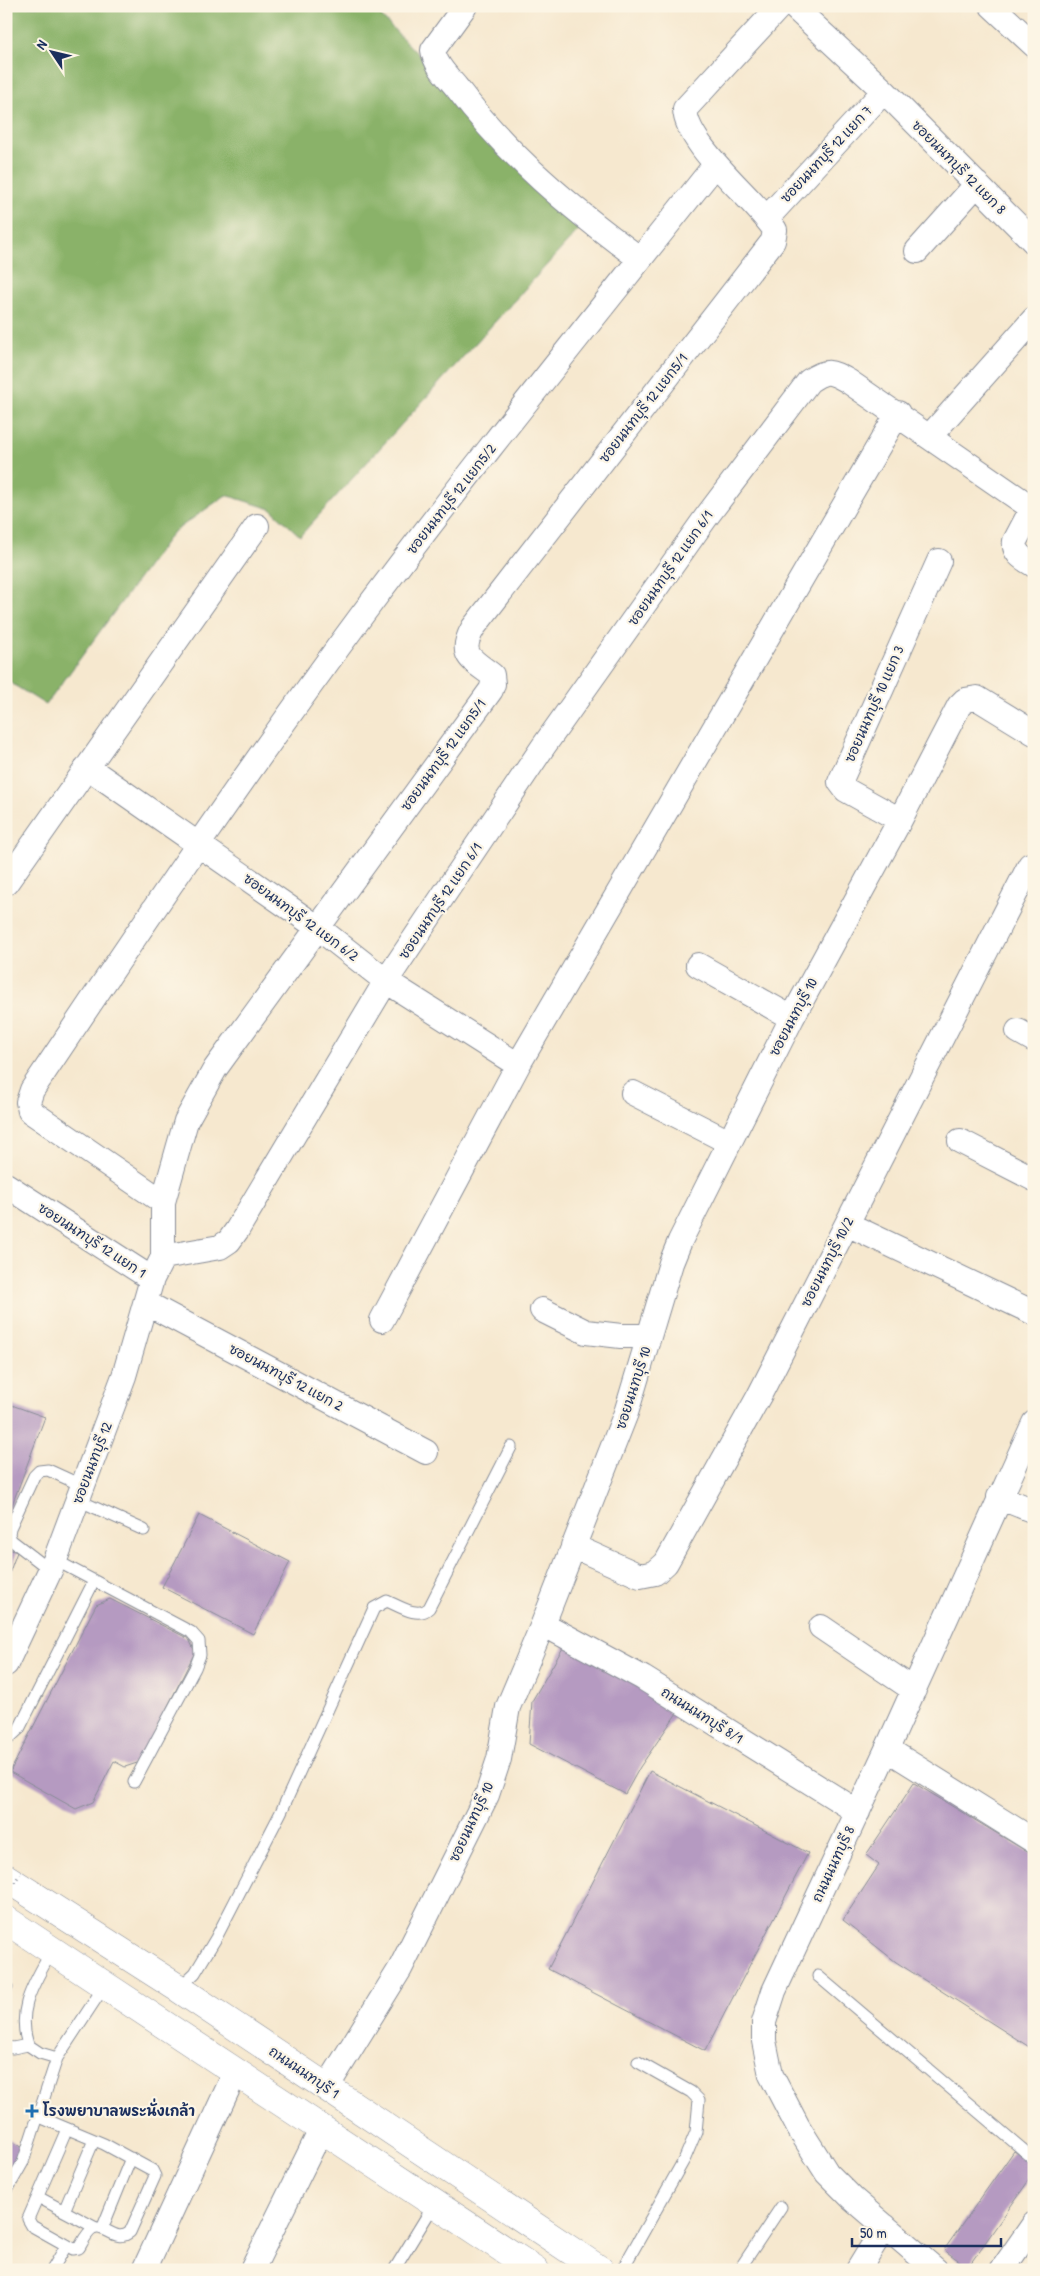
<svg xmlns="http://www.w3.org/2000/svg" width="1040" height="2276" viewBox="0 0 1040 2276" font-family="'Patrick Hand','Playpen Sans Thai',sans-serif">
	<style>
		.forest { fill: #8ab269; stroke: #527064 }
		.building { fill: #b59ac1 }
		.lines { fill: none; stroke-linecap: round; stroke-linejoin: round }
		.lane-casing { stroke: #888c96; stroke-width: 13 }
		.street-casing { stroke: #888c96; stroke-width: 26 }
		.secondary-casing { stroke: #888c96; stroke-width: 29 }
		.lane { stroke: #fff; stroke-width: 11 }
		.street { stroke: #fff; stroke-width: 24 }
		.secondary { stroke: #fff; stroke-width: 28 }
		.path-bridge { stroke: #888c96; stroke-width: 3; stroke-dasharray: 1 4; stroke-linecap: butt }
		.poi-dot { fill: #1f6fb2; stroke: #fcf5e5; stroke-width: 2 }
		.labels { text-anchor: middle; stroke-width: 4.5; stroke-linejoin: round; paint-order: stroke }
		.street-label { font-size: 14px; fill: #1b2f5e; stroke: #fcf5e5 }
		.poi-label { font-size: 14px; font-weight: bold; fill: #1b2f5e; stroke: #fcf5e5; text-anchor: start }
	</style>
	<rect width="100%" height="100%" fill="#fcf5e5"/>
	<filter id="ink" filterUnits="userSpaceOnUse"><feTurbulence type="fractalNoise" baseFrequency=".02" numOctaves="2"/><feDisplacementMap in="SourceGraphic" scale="10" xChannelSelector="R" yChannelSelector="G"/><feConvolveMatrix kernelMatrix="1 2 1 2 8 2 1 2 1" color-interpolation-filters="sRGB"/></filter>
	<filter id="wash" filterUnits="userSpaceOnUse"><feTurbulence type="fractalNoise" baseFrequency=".0096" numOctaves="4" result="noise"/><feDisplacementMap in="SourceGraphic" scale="20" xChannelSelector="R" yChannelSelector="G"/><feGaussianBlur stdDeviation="1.12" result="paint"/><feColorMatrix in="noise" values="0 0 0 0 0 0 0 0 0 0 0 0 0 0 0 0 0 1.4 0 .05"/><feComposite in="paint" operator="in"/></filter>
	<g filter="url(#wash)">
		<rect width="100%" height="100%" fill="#f6e8cf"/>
		<!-- forest -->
		<path class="forest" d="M6,6H371L584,224L300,536L271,509L226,495L172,533L46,705L6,680Z"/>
		<g id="blocks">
			<!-- building -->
			<path class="building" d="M6,1403L45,1417L6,1521Z
				M199,1515L290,1562L253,1634L162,1587Z
				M6,1548L17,1552L6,1582Z
				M110,1599L189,1639L195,1652L140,1762L125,1767L114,1761L93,1802L76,1809L10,1772L96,1605Z
				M567,1641L679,1710L640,1767L625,1794L529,1744L532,1701Z
				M650,1771L808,1853L705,2051L548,1969Z
				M914,1783L1034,1856V2050L896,1962L843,1920L879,1865L866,1855Z
				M6,2138L27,2150L6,2187Z
				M1014,2151L1034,2165V2173L968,2267L944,2250Z"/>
		</g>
	</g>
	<g filter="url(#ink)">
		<use href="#blocks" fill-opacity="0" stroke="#888c96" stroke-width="1"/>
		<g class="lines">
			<!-- lane casing -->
			<g class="lane-casing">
				<path id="lane" d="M78,1500L144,1530
					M55,1560L191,1632L199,1641L200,1655L195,1668L134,1782
					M50,1570L11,1540L9,1534L10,1528L34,1476L39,1471L48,1470L83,1486
					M6,1741L19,1729L94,1581
					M52,1950C35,1983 16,2007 28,2045L40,2053L57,2058
					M818,1976L1034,2159
					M6,1988H7
					M179,1988L195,1973L216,1938L281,1812L374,1608L387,1601C399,1606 418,1619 429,1608L511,1447
					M6,2047L13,2048L28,2045
					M37,2116L104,2144L152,2170L155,2176L130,2232C115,2244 106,2223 93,2229C87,2232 82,2243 79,2248L73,2249L32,2226L28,2219L67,2129
					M6,2192L23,2162L57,2058L105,1985
					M38,2197L96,2228
					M64,2211L94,2140
					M102,2229L131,2158
					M52,2270L66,2246
					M394,2270L435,2203
					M622,2270L685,2158L696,2132L699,2100L691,2092L638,2062
					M739,2270L781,2207"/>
			</g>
			<!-- street casing -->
			<g class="street-casing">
				<path id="street" d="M465,6L433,50C435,65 448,77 457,88C509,157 571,208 640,259
					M793,6L884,91L1034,242
					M992,6L1034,45
					M767,218L884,91
					M917,251L977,184
					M930,436L1034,319
					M1034,505L1015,541C1013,554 1024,559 1034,565
					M87,767L317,927L386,981L518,1065
					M900,820L846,790L840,782L939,561
					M6,883L257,526
					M698,965L792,1018
					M1018,1031L1034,1040
					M633,1093L729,1142
					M960,1141L1034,1179
					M6,1185L152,1279
					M163,1202L30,1111L28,1102L32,1090C139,930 247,770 362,615C476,462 597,314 715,165
					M847,1224L1034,1313
					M163,1257L220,1247L229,1241L237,1230L386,981L543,747L707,516L809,381C827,369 830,371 848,381L1032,508
					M146,1303L426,1452
					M542,1310L586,1332L621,1336H649
					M382,1320L518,1065L898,413
					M999,1497L1034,1511
					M573,1546L640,1576L655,1573L666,1563L759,1396L1030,865
					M543,1624L643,1678L858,1812
					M821,1627L914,1690
					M6,1664L55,1560L124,1376L152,1279L163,1257V1202L186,1121L215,1069L491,690L493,684L492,675C471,659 458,655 473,628L773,241L775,230C754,198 686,146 685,109L780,6
					M887,1749L1034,1841
					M327,2087L400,1969L487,1795L499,1759L508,1707L543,1624L626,1413L671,1263L680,1241L792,1018L900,820L959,706L965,700L977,698L1034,733
					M144,2270L236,2071
					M252,2270L322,2128
					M858,2270L885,2226
					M936,2270L852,2198L827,2173L798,2127L771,2075L764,2041V2022L774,1991L887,1749L1034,1423
					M1002,2270L1034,2224"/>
			</g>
			<!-- secondary casing -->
			<g class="secondary-casing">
				<path id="secondary" d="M6,1878L178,1988L600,2270
					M6,1920L535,2270"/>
			</g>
			<!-- lane -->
			<use href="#lane" class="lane"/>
			<!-- street -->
			<use href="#street" class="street"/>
			<!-- secondary -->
			<use href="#secondary" class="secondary"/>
			<!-- path-bridge -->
			<path class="path-bridge" d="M6,1895L20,1874"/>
		</g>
	</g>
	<!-- markers -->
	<path class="poi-dot" d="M29.5 2103.5h5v5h5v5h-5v5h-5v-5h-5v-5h5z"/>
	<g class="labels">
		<!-- street labels -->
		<g class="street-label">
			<text transform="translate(826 154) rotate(-47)" y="5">ซอยนนทบุรี 12 แยก 7</text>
			<text transform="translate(959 167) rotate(45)" y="5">ซอยนนทบุรี 12 แยก 8</text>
			<text transform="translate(643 408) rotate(-52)" y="5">ซอยนนทบุรี 12 แยก5/1</text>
			<text transform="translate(451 499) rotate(-52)" y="5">ซอยนนทบุรี 12 แยก5/2</text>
			<text transform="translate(670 568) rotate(-55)" y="5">ซอยนนทบุรี 12 แยก 6/1</text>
			<text transform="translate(874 704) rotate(-66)" y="5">ซอยนนทบุรี 10 แยก 3</text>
			<text transform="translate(443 755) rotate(-54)" y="5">ซอยนนทบุรี 12 แยก5/1</text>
			<text transform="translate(440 901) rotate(-56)" y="5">ซอยนนทบุรี 12 แยก 6/1</text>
			<text transform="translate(301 917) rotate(36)" y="5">ซอยนนทบุรี 12 แยก 6/2</text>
			<text transform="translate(793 1017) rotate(-62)" y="5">ซอยนนทบุรี 10</text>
			<text transform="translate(92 1240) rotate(33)" y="5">ซอยนนทบุรี 12 แยก 1</text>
			<text transform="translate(827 1262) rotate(-63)" y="5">ซอยนนทบุรี 10/2</text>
			<text transform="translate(286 1377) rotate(28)" y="5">ซอยนนทบุรี 12 แยก 2</text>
			<text transform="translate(633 1388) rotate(-72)" y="5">ซอยนนทบุรี 10</text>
			<text transform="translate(92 1463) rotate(-69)" y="5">ซอยนนทบุรี 12</text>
			<text transform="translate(702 1715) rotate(32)" y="5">ถนนนนทบุรี 8/1</text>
			<text transform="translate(471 1822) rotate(-65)" y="5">ซอยนนทบุรี 10</text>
			<text transform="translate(833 1864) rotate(-65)" y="5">ถนนนนทบุรี 8</text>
			<text transform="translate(304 2072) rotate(34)" y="5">ถนนนนทบุรี 1</text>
		</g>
		<!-- poi labels -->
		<g class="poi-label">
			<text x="43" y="2116">โรงพยาบาลพระนั่งเกล้า</text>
		</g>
	</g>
	<!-- margin -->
	<rect width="1040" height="2276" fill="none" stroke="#fcf5e5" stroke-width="25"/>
	<!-- north arrow -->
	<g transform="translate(52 52) rotate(305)" stroke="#fcf5e5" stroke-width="4" paint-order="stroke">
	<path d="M0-4L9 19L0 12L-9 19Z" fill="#1b2f5e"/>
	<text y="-8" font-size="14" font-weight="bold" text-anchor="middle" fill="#1b2f5e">N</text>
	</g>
	<!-- scale -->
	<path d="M852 2238v8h149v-8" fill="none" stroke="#1b2f5e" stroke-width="2.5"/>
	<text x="860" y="2238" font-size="15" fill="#1b2f5e" stroke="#fcf5e5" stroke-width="4" paint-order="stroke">50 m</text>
</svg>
